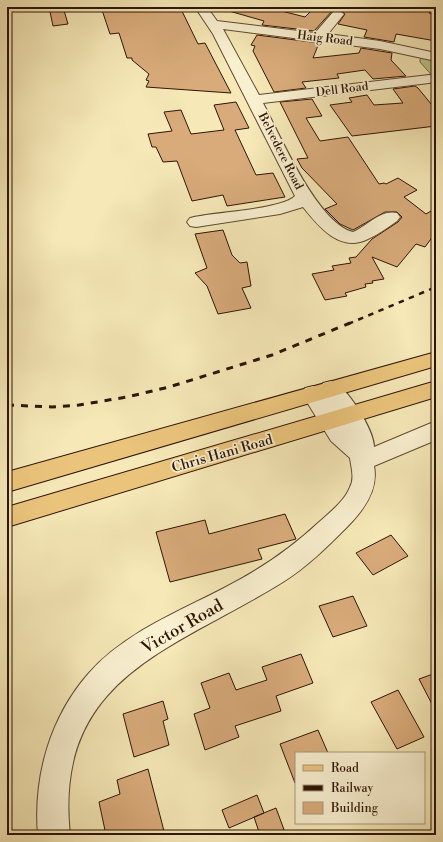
<svg xmlns="http://www.w3.org/2000/svg" width="443" height="842" viewBox="0 0 443 842" font-family="'Libre Bodoni',serif">
	<style>
		.green { fill: #bec58d; stroke: #766d48 }
		.building { fill: #d9ab7b; stroke: #2e1504 }
		.lines { fill: none; stroke-linecap: round; stroke-linejoin: round }
		.minor-casing { stroke: #604a31; stroke-width: 2 }
		.major-casing { stroke: #2e1504; stroke-width: 2 }
		.minor { fill: #f9f0d0; fill-rule: evenodd }
		.major { fill: #ebc47c; fill-rule: evenodd }
		.rail-far1 { stroke: #2e1504; stroke-width: 2.5; stroke-dasharray: 5.5 5.5; stroke-linecap: butt }
		.rail { stroke: #2e1504; stroke-width: 3; stroke-dasharray: 7 7; stroke-linecap: butt }
		.labels { text-anchor: middle; stroke-width: 3.5; stroke-linejoin: round; paint-order: stroke }
		.far-street-label { font-size: 12px; fill: #2e1504; stroke: #f9f0d0 }
		.street-label { font-size: 14px; fill: #2e1504; stroke: #f9f0d0 }
		.near-street-label { font-size: 17px; fill: #2e1504; stroke: #f9f0d0 }
	</style>
	<rect width="100%" height="100%" fill="#f6e8b7"/>
	<filter id="stains"><feTurbulence type="fractalNoise" baseFrequency=".005" numOctaves="4"/><feColorMatrix values="0 0 0 0 .2 0 0 0 0 .09 0 0 0 0 .02 0 0 0 .5 -.17"/></filter>
	<radialGradient id="worn" r=".72"><stop offset=".6" stop-color="#630" stop-opacity="0"/><stop offset="1" stop-color="#630" stop-opacity=".3"/></radialGradient>
	<!-- green -->
	<path class="green" d="M425,57L436,58V80L420,62V59Z"/>
	<!-- building -->
	<path class="building" d="M49,7H63L68,24L53,26Z
		M101,7H180L198,44L205,43L231,93L146,87L149,81L146,80L149,74L132,60V58H127L119,33L110,34Z
		M229,7H266L305,17L313,9L322,11V7H433L429,13L436,15V41L396,34L394,42L364,37L367,30L338,24L345,14L338,9L333,10L314,31L262,25L264,21L229,11Z
		M257,35L319,43L313,58L359,53L361,48L392,53L391,60L406,76L373,79L365,70L337,74L339,78L302,82L306,88L274,92L253,51L255,46L251,45Z
		M415,86L418,88L436,110V126L352,136L330,105L352,102L349,98L367,95L374,105L403,103L393,89Z
		M312,99L322,116L306,118L320,141L348,137L379,184L384,183L386,184L398,178L417,190L404,197L426,214L436,208V218L431,225L436,227V232L425,247L416,244L397,267L372,257L384,279L372,281L373,283L365,284L366,287L345,293L347,296L325,300L312,274L334,270L332,266L351,263L349,258L356,257L372,239L398,222L402,217L397,212H385L353,230L340,224L325,209L337,204L302,168L297,159L308,158L280,102Z
		M236,102L249,128L235,130L256,175L273,173L285,197L227,206L223,195L192,201L177,161L163,162L156,147H152L148,134L172,131L164,112L181,110L191,134L224,130L214,105Z
		M223,230L232,255L240,263L247,262L251,286L242,288L251,308L218,314L207,286L195,273L207,268L195,234Z
		M285,514L296,539L258,549L262,559L170,582L156,532L205,520L209,534Z
		M391,535L408,556L373,575L356,553Z
		M353,596L367,626L333,637L319,606Z
		M301,654L313,683L276,696L281,711L235,726L239,737L205,750L194,714L210,708L201,683L229,673L236,690L267,680L262,667Z
		M436,673V712L419,679Z
		M398,690L424,737L397,749L371,702Z
		M163,701L168,719L163,721L169,745L134,757L123,714Z
		M318,730L328,753H296L295,783L280,744Z
		M148,769L165,835H106L99,802L120,794L117,780Z
		M257,795L264,813L229,828L222,810Z
		M276,808L286,835H260L254,817Z"/>
	<g class="lines">
		<!-- minor casing -->
		<g class="minor-casing">
			<path id="minor" d="M195,7H207L217,21L315,33L334,11L338,10L344,14L328,34L380,41L436,53V61L380,49L223,29L259,95L429,75L434,76L436,79L434,82L429,83L263,103C280,135 317,223 353,232C367,226 381,209 397,213L400,217L397,221C388,227 379,234 368,239C340,253 319,227 303,207L280,214L196,227L190,226L187,222L190,218C212,212 281,210 295,196L213,34Z
				M331,381C347,386 374,430 374,447L436,421V440L374,466C379,490 363,511 347,527C327,547 307,567 283,582C174,650 53,676 70,835H38C33,777 50,717 89,673C124,633 178,612 224,588C259,570 289,550 318,523C329,513 344,502 350,487C355,478 351,467 350,458L331,441L302,394L305,388L313,386L321,388L323,383Z"/>
		</g>
		<!-- major casing -->
		<g class="major-casing">
			<path id="major" d="M436,352V366L7,492V472Z
				M436,381V397L7,527V507Z"/>
		</g>
		<!-- minor -->
		<use href="#minor" class="minor"/>
		<!-- major -->
		<use href="#major" class="major"/>
		<!-- rail-far1 -->
		<path class="rail-far1" d="M348,324L436,287"/>
		<!-- rail -->
		<path class="rail" d="M7,405L52,407L79,405L127,397L169,387L272,355L350,323"/>
	</g>
	<g class="labels">
		<!-- far-street labels -->
		<g class="far-street-label">
			<text transform="translate(325 38) rotate(7)" y="4">Haig Road</text>
			<text transform="translate(342 89) rotate(-7)" y="4">Dell Road</text>
			<text transform="translate(281 151) rotate(63)" y="4">Belvedere Road</text>
		</g>
		<!-- street labels -->
		<g class="street-label">
			<text transform="translate(222 453) rotate(-16)" y="5">Chris Hani Road</text>
		</g>
		<!-- near-street labels -->
		<g class="near-street-label">
			<text transform="translate(182 626) rotate(-30)" y="6">Victor Road</text>
		</g>
	</g>
	<!-- margin -->
	<rect width="443" height="842" fill="none" stroke="#f6e8b7" stroke-width="24"/>
	<rect x="8" y="8" width="427" height="826" fill="none" stroke="#2e1504" stroke-width="2"/>
	<rect x="12" y="12" width="419" height="818" fill="none" stroke="#2e1504"/>
	<!-- legend -->
	<rect x="295" y="752" width="130" height="72" fill="#f9f0d0" stroke="#a8987e"/>
	<rect x="303" y="765" width="20" height="6" fill="#ebc47c" stroke="#a8987e"/>
	<text x="331" y="772" font-size="12" fill="#2e1504">Road</text>
	<rect x="303" y="785" width="20" height="6" fill="#2e1504" stroke="#a8987e"/>
	<text x="331" y="792" font-size="12" fill="#2e1504">Railway</text>
	<rect x="303" y="802" width="20" height="12" fill="#d9ab7b" stroke="#a8987e"/>
	<text x="331" y="812" font-size="12" fill="#2e1504">Building</text>
	<rect width="100%" height="100%" filter="url(#stains)"/>
	<rect width="100%" height="100%" fill="url(#worn)"/>
</svg>
